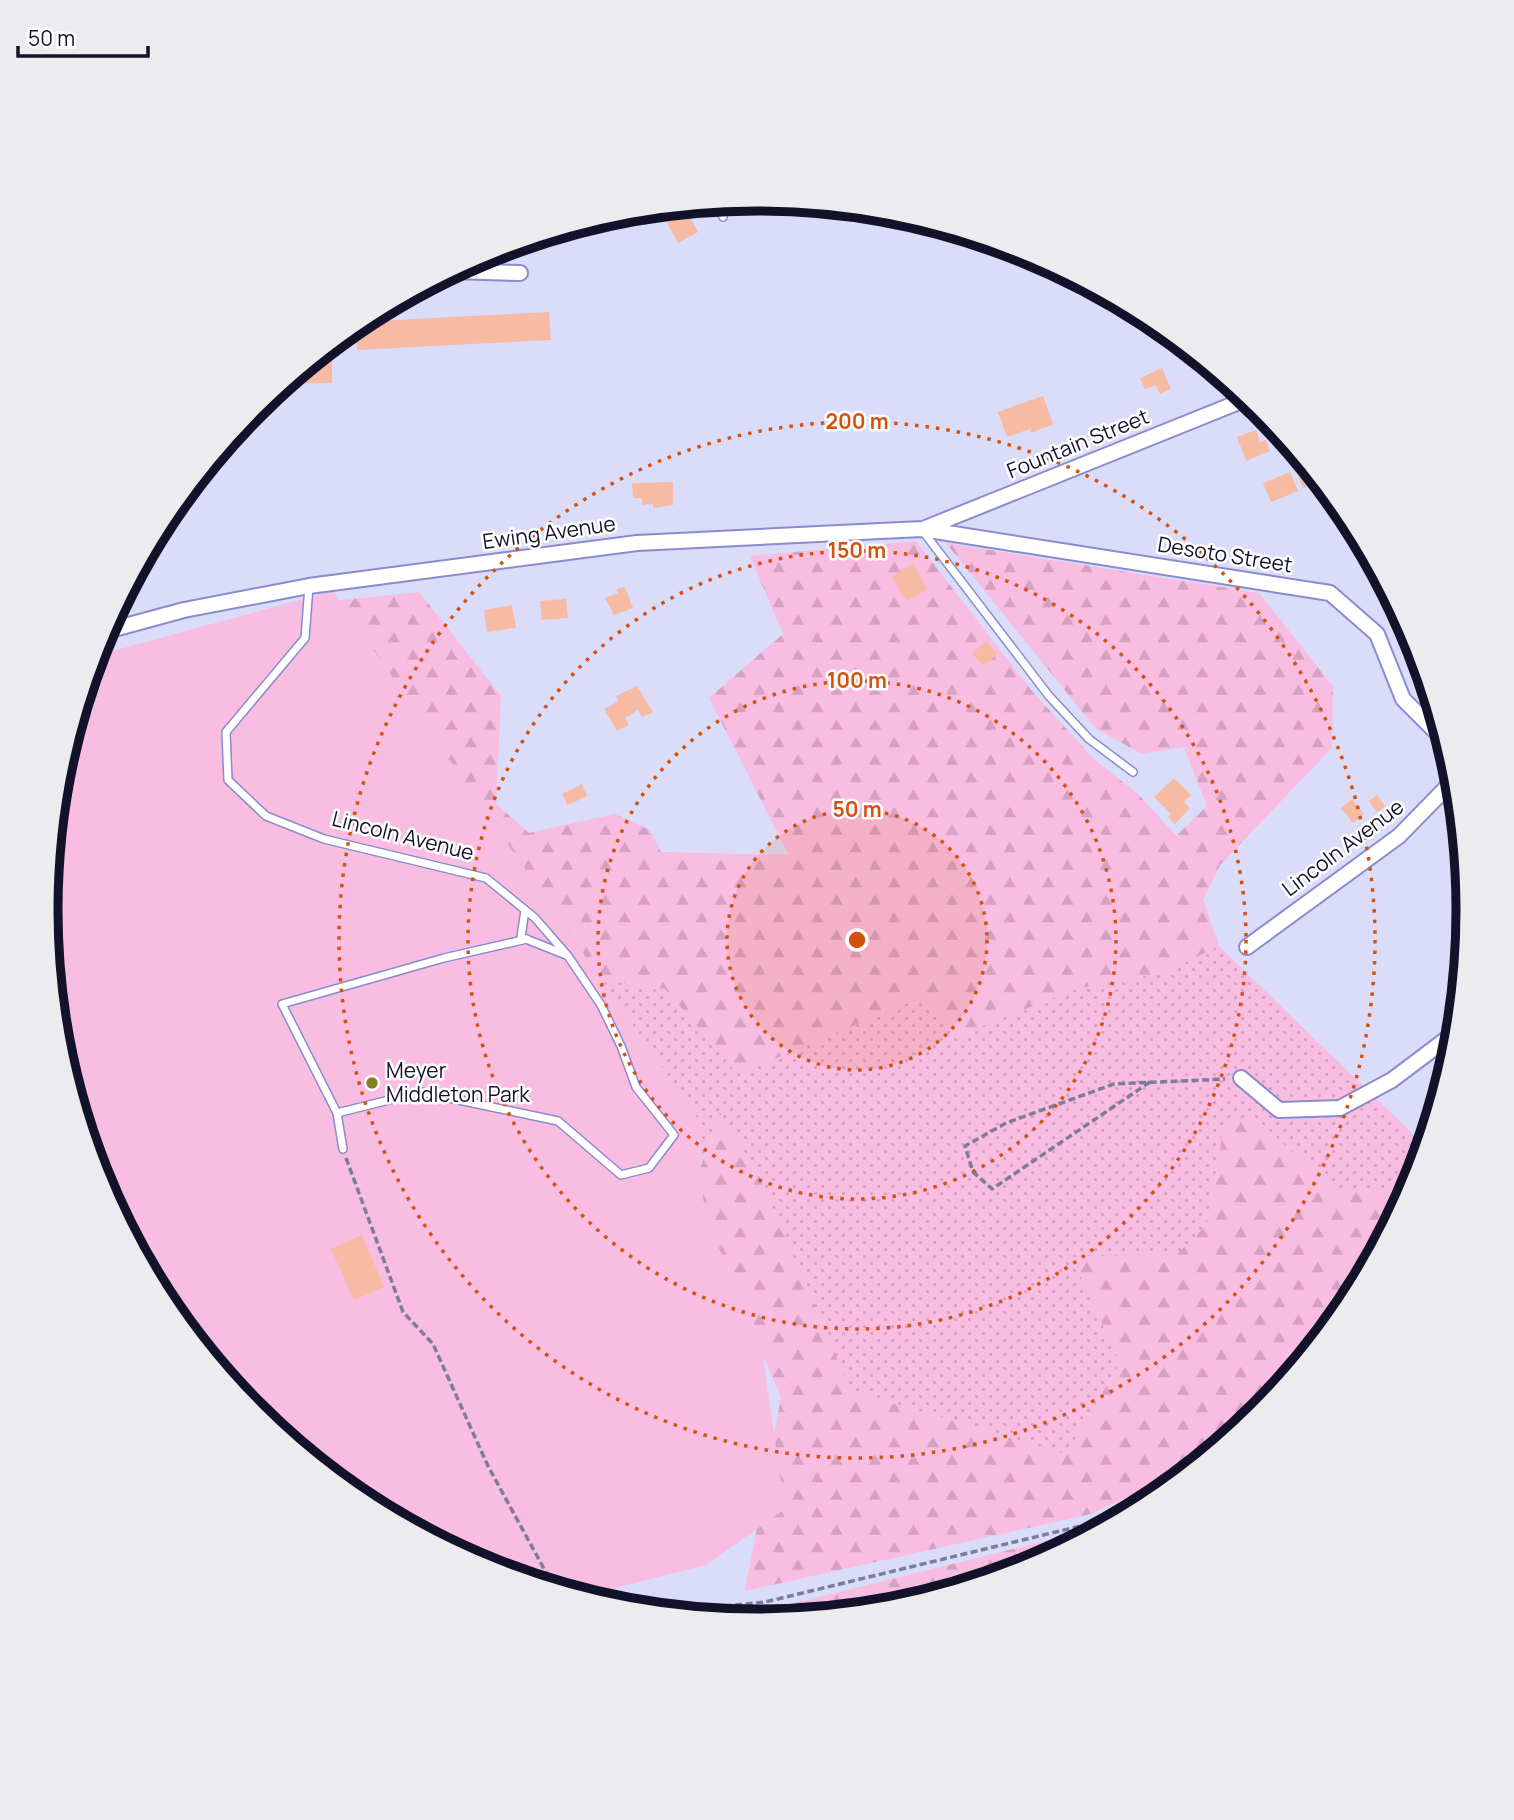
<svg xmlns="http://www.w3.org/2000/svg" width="1514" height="1820" viewBox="0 0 1514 1820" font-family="Manrope,sans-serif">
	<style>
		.grass { fill: url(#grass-dots) }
		.forest { fill: url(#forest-firs) }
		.park { fill: #f8bde1 }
		.building { fill: #f7baa2 }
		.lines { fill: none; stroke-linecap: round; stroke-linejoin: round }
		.service-casing { stroke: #898bcf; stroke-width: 10 }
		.minor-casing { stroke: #898bcf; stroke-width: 18 }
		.path { stroke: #7c7d98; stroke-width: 3.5; stroke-dasharray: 7 3.5; stroke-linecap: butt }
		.service { stroke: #fff; stroke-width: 7 }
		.minor { stroke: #fff; stroke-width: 14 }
		.ring { fill: none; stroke: #d3520f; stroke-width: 3.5; stroke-dasharray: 3.5 7 }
		.poi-dot { fill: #897e24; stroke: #fff; stroke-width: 2.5 }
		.labels { text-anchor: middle; stroke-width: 5; stroke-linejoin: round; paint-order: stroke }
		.street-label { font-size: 21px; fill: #13122b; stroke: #fff }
		.poi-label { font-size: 21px; fill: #13122b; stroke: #fff; text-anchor: start }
		.rim { fill: none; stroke: #13122b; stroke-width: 9 }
		.centre { fill: #d3520f; stroke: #fff; stroke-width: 3.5 }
		.ring-label { font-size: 21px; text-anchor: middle; font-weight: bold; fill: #d3520f; stroke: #fff; stroke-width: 5; stroke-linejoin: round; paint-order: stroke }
	</style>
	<defs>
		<pattern id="grass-dots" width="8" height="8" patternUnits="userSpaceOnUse" patternTransform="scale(1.75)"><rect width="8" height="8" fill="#f8bde1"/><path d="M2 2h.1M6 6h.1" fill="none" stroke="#d4a1c1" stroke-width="1.8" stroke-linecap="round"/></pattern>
		<pattern id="forest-firs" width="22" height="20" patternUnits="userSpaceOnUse" patternTransform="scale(1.75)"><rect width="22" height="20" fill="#f8bde1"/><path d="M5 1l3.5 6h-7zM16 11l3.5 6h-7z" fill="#d4a1c1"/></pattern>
	</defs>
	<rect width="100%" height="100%" fill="#dadcf9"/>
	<!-- grass -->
	<path class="grass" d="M1219,946L1425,1146L1411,1188H1333L1259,1122L1225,1119L1207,1225L1177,1255L1072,1257L1120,1363L1066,1454L851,1391L759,1176L720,1113L701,1164L697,1118L602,980L665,989L739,1073L922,996L961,1034L1079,988L1166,972Z"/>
	<!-- forest -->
	<path class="forest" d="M916,541L1032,691L1094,759L1138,794L1176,836L1207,806L1184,747L1142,754L1096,729L946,543L1259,593L1333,686L1332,748L1220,865L1203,900L1219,946L1166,972L1079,988L961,1034L922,997L738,1074L665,989L602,980L512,881L324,602L419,592L501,696L496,804L529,833L615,814L650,830L661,852L789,855L709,698L783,634L750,556Z
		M720,1112L759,1176L851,1391L1066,1454L1120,1363L1072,1257L1177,1254L1207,1225L1225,1119L1259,1122L1333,1188H1411L1348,1306L1260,1413L1225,1442L1152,1486L1091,1514L745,1591L781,1397L705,1219L679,1229Z
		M1106,1526L1029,1567L895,1608L757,1621L693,1615L771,1609Z"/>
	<!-- park -->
	<path class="park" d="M333,591L697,1118L705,1218L760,1337L785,1509L706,1565L596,1593L574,1594L484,1567L361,1501L254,1413L165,1305L127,1233L92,1156L59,1048L46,910L59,771L94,656Z"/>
	<!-- building -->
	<path class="building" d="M684,206L698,232L678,243L659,208Z
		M549,312L551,340L357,350L356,323L358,322Z
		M332,358V383L282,384L313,359Z
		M1162,368L1171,389L1160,394L1156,385L1145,389L1140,378Z
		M1043,396L1053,424L1031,433L1030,429L1007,437L998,412Z
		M1256,430L1260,442L1266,440L1270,451L1246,461L1237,437Z
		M1310,467L1321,481L1303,488L1297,473Z
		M1290,472L1298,491L1271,502L1263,483Z
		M673,482V505L653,508V504L642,505V498H633L632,483Z
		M913,564L927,589L906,601L892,576Z
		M625,587L633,608L614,615L605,598L618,593L616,589Z
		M566,599L568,618L542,620L540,601Z
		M512,605L516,628L487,632L484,610Z
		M986,641L997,654L984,666L972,654Z
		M637,686L653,712L642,717L638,710L625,718L629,725L617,731L604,709L619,701L616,696Z
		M1174,778L1191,795L1184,802L1190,808L1175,824L1168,817L1171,814L1154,797Z
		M582,784L587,796L568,805L562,794Z
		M1377,795L1385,806L1377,812L1369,801Z
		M1352,799L1364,814L1353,823L1341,808Z
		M362,1235L384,1287L354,1300L331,1249Z"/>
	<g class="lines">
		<!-- service casing -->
		<g class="service-casing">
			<path id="service" d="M716,203L723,217
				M922,530L1049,696L1089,739L1133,772
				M309,586L305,638L226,732L228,780L266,816L324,839L486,878L535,918L568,956L601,1005L621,1046L636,1087L674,1135L649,1168L621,1175L558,1121L421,1092L337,1113
				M525,910L521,937L566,955
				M343,1149L337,1113L282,1004L444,958L527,939"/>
		</g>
		<!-- minor casing -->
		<g class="minor-casing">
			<path id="minor" d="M450,271L520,273
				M923,529L1249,398
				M103,632L184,610L309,586L637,543L922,529L1330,593L1377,634L1403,699L1446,742
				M1247,947L1399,836L1445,789L1455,774
				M1241,1078L1279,1110L1340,1108L1392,1080L1457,1031"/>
		</g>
		<!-- path -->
		<path class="path" d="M1150,1082L992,1189L973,1172L965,1146L1006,1123L1114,1084L1225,1079
			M346,1158L403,1312L433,1344L488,1466L555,1589
			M662,1612L765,1602L1118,1517L1170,1487"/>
		<!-- service -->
		<use href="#service" class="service"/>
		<!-- minor -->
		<use href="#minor" class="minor"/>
	</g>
	<!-- distance rings -->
	<circle cx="857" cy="940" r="130" fill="#d3520f" fill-opacity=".12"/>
	<g class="ring">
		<circle cx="857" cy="940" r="130"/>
		<circle cx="857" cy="940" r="259"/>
		<circle cx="857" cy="940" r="389"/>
		<circle cx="857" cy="940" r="518"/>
	</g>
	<!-- markers -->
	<circle class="poi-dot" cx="372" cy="1083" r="7"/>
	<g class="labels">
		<!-- street labels -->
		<g class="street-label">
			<text transform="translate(1078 444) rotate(-22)" y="7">Fountain Street</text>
			<text transform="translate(549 533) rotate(-8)" y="7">Ewing Avenue</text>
			<text transform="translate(1225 555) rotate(9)" y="7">Desoto Street</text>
			<text transform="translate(403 836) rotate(14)" y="7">Lincoln Avenue</text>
			<text transform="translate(1343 848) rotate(-37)" y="7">Lincoln Avenue</text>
		</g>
		<!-- poi labels -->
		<g class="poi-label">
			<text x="386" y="1078">Meyer<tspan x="386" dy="24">Middleton Park</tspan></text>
		</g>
	</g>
	<!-- crop -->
	<path d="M0 0H1514V1820H0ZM58 910a699 699 0 1 1 1398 0a699 699 0 1 1-1398 0Z" fill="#ececee" fill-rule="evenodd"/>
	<path class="rim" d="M58 910a699 699 0 1 1 1398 0a699 699 0 1 1-1398 0Z"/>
	<circle cx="857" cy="940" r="10" class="centre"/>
	<g class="ring-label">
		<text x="857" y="429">200 m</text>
		<text x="857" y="558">150 m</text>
		<text x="857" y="688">100 m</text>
		<text x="857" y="817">50 m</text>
	</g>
	<!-- scale -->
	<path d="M18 46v10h130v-10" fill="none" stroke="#13122b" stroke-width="3.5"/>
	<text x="28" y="46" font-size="21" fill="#13122b" stroke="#ffffff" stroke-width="5" paint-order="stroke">50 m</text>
</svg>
